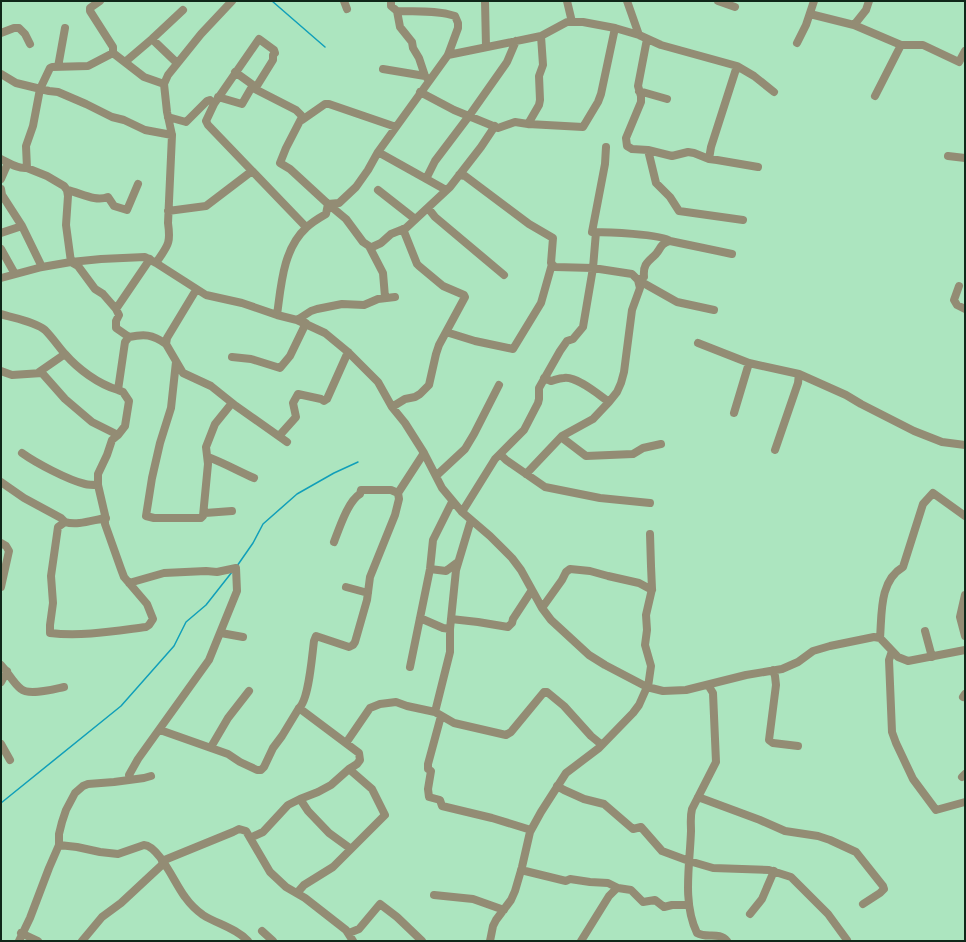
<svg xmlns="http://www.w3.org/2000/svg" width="966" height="942" viewBox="0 0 966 942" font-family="Helvetica,sans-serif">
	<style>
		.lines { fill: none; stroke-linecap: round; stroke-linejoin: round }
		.stream { stroke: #119fb9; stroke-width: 1.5 }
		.minor { stroke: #938c74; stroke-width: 8 }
	</style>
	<rect width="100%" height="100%" fill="#ace5bf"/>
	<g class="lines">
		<!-- stream -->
		<path class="stream" d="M272,1L325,47
			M237,566L253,543L263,524L297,494L334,473L358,462
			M1,803L121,706L174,646L186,622L206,605L232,572"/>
		<!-- minor -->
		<path class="minor" d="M100,1L90,8V11L113,47V53L88,66L52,67L50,68L40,89L33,126L26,146L27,168L47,176L64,186L67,190L68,196L66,225L71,262L78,266L95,289L103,294L116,309
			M344,1L347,9
			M391,1V6L397,11L400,27L412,42L413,48L419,58L425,76L429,80
			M485,1L486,47
			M567,1L572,22
			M627,1L639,35
			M718,1L735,7
			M810,14L854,25L901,45H923L959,62L965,51
			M854,25L866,10L869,1
			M1,33L14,28H19L25,34L30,44
			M152,39L177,63
			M647,39L638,86L641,96V102L626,138L627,146L632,149L648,150L672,156L688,152L694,153L709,159L717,160L758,167
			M797,43L806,25L814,1
			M113,53L144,77L164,84
			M448,55L541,36L567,22H583L615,28L639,35L661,45L737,66L754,76L774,92
			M125,62L152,39L183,10
			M58,67L65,28
			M383,69L425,76
			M235,72L253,85L255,89
			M1,74L16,83L49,91L58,92L86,104L112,117L124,120L145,130L172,135
			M639,91L667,99
			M420,92L454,110L498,128L515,122L528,124L583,127L598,102L601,94L615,28
			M875,96L901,45
			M218,97L242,104L253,85
			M168,117L186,122L207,101L210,100L214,104
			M302,120L325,104H329L396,127
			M528,124L539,105L540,100L539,76L543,65L541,36
			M606,147L605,164L592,232C605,232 662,234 670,241
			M648,150L656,183L670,197L679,211L743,220
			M378,152L446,190
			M948,156L965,158
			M1,159C9,163 18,169 27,168
			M709,159L711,147L737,66
			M459,175L465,176L529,224L553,238L551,263L555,267L593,268L632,274L638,280L677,302L714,310
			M1,179L8,163
			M426,179L435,161L469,116L507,62L516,41
			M1,189L2,195L22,226L42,267
			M67,190C81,193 95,202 108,197L114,206L127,210L138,184
			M378,190L415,219
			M428,208L435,217L504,275
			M168,211L206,206L252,171
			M306,227L208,125L206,121L214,104L259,39L274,50L275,53L273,55V60L255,89L296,110L301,115L302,117L286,148L280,163L290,169L328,204L346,219L363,242L369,246L383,273L385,297
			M1,233L22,226
			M370,248L381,243L391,234L406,228L450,187L481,147L495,126
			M1,249L15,274
			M156,263C168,245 171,244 168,223L172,135L167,112L164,84L168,75L201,34L232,1
			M1,278L42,267L71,262L101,259L145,257L156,263L206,295L242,303L277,315L297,320L325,333L348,352L378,382L392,407L405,423L424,453L442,488L462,512L490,536L512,558L521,570L542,608L551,620L589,655L605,665L647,687L663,691L686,690L746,675L782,669L798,662L813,651L830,646L874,637L880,638L898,657L908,661L965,650
			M959,286L954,300L957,305L965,309
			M196,290L167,338L166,344L183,373L211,386L236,406L287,442
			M1,314C13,318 36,322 45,330C52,337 58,346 65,354C78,369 98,384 118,390
			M277,315C281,286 283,249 306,228C311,223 319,218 326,214L328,204L339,203L356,187L368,170L378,152L448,55L458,28V23L455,16C436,10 416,12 397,11
			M297,320L311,311L317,309L342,304L364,305L378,299L395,297
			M446,332L475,341L513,349L541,303L552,264
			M129,337C144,334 152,334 166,344
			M698,343L749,363L799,374L846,395L861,404L914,431L942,442L965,445
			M232,357L251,359L280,368L290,356L306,323
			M176,362L171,408L160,443L152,478L146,516L154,518H201L203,516L208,464L206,447L215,424L232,403
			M1,371L12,375L42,373L65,399L92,422L118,435
			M39,372L65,354
			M544,378L551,381C555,380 559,378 564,378C577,376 599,395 609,402
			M392,407L405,399L415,397L420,394L429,385L436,354L439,345L465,297L464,295L443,286L419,266L417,264L403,229
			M734,413L749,363
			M279,436L296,417L293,403L298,394L321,399L324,401L327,399L348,352
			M562,436L565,440L586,456L633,454L643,448L661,444
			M775,450L798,383L799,374
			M22,453C36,463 68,480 85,484C89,485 94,485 98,485
			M500,454L524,430L538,403L539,399V388L560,351L567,341L573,339L583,327L593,268L596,232
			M208,457C224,463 238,471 254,478
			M526,474L562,436L593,419L609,402L617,392L621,383L624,372L632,310L640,288L638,280L644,277C643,266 646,263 654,256C661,250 659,244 670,241L732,254
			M436,476L465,449L474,434L499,385
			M1,482L24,498L61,518L65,522L58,527L51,576L53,603L50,625V633C81,637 115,631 146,627L149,625L153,619L147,604L124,577L121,569L105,524V515L98,485V474L107,455L112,440L118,435L125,426L129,401L123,392L118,390L125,342L129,337L116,328V321L119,315L116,309L150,259
			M462,512L495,459L500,454L506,460L545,487L600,498L650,503
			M205,513L232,511
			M65,522C77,526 93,520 106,518
			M334,542C339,529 348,501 360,494L361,490H391L398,493
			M1,543L6,546L9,551L1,587
			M430,569L446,571L458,562
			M129,583L164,573L206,571L217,572L236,568L237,591L209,660L138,759L129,775L130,779
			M346,587L368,593
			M965,595L960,617L965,636
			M542,608L562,580L566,572L570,569L590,571L608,576L639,583L652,590
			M420,618L443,628L450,629
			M451,619L478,622L508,627L512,623L513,619L532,590
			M925,631L932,657
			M221,633L243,637
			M880,638C882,614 879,581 903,567L923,504L933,493L965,516
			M892,651L889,660L892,732L896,743L913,779L936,810L965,802
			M1,665C8,672 13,683 21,689C29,696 54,689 64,687
			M410,667L430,569L433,540L452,502
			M773,670L775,676L776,685L769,740L773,743L798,746
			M1,682L7,671
			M708,685L713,693L716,762L692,809C690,817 691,823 691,831C690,864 682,902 697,933C707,939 719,931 727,941
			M648,687L651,666L645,645L647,630L646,615L652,589L651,566L650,534
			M963,697L965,694
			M435,712L450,652V629L456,570L471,520
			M441,716L428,764V769L431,771L428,789L429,797L440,800L442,806L492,818L531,830
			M160,730L228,754L240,762L257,770H261L264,767L273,748L282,736L299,708C309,700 312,655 314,641L316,636L349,647L353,645L355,642L367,600L370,577L395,515L399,499L398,493L424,453
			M346,743L370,708L380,704L396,702L407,706L435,712L454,723L506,735L511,732L544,692H547L564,706L591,736L602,745
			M1,744L10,760
			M211,747L228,718L249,691
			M962,777L965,774
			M557,786L564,790L584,799L604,804L633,829L641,827L662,851L689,861L713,868L769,870L791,877L828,914L847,940
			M698,797L760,820L785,831L818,836L830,840L856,852L883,886L884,889L880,893L863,904
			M300,799L308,811L329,833L351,849
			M250,838L263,832L288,805L300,799L318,792L331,785L349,769L357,764L360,760L359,753L299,708
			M59,845L77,847L100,852L118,854L144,845C159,846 175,884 185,897C190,904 196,910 203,915C217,924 236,928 248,941
			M162,861L233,832L239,829L246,831L270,872L286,887L305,898L346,930L353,941
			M521,870L566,881L570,879L590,882L608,883L618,888L631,890L643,902L655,900L664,907L672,905H689
			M297,893L304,885L333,867L385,815L372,789L349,769
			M434,895L473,899L504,910
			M750,914L762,899L774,871
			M262,931L273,941
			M21,933L38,941
			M349,933L359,929L380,904L397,917L422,941
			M19,941L30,918L49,868L59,845V834L62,822L66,810L75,793L83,786L88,784L114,782L144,778L151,776
			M82,941L102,917L121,903L164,863
			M490,941L493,926L496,920L511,900L515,891L522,867L530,832L541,812L566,773L599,748L633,713L639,705L647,687
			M581,941L609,896L617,888"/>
	</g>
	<!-- border -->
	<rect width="966" height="942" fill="none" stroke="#102719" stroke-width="4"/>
</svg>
